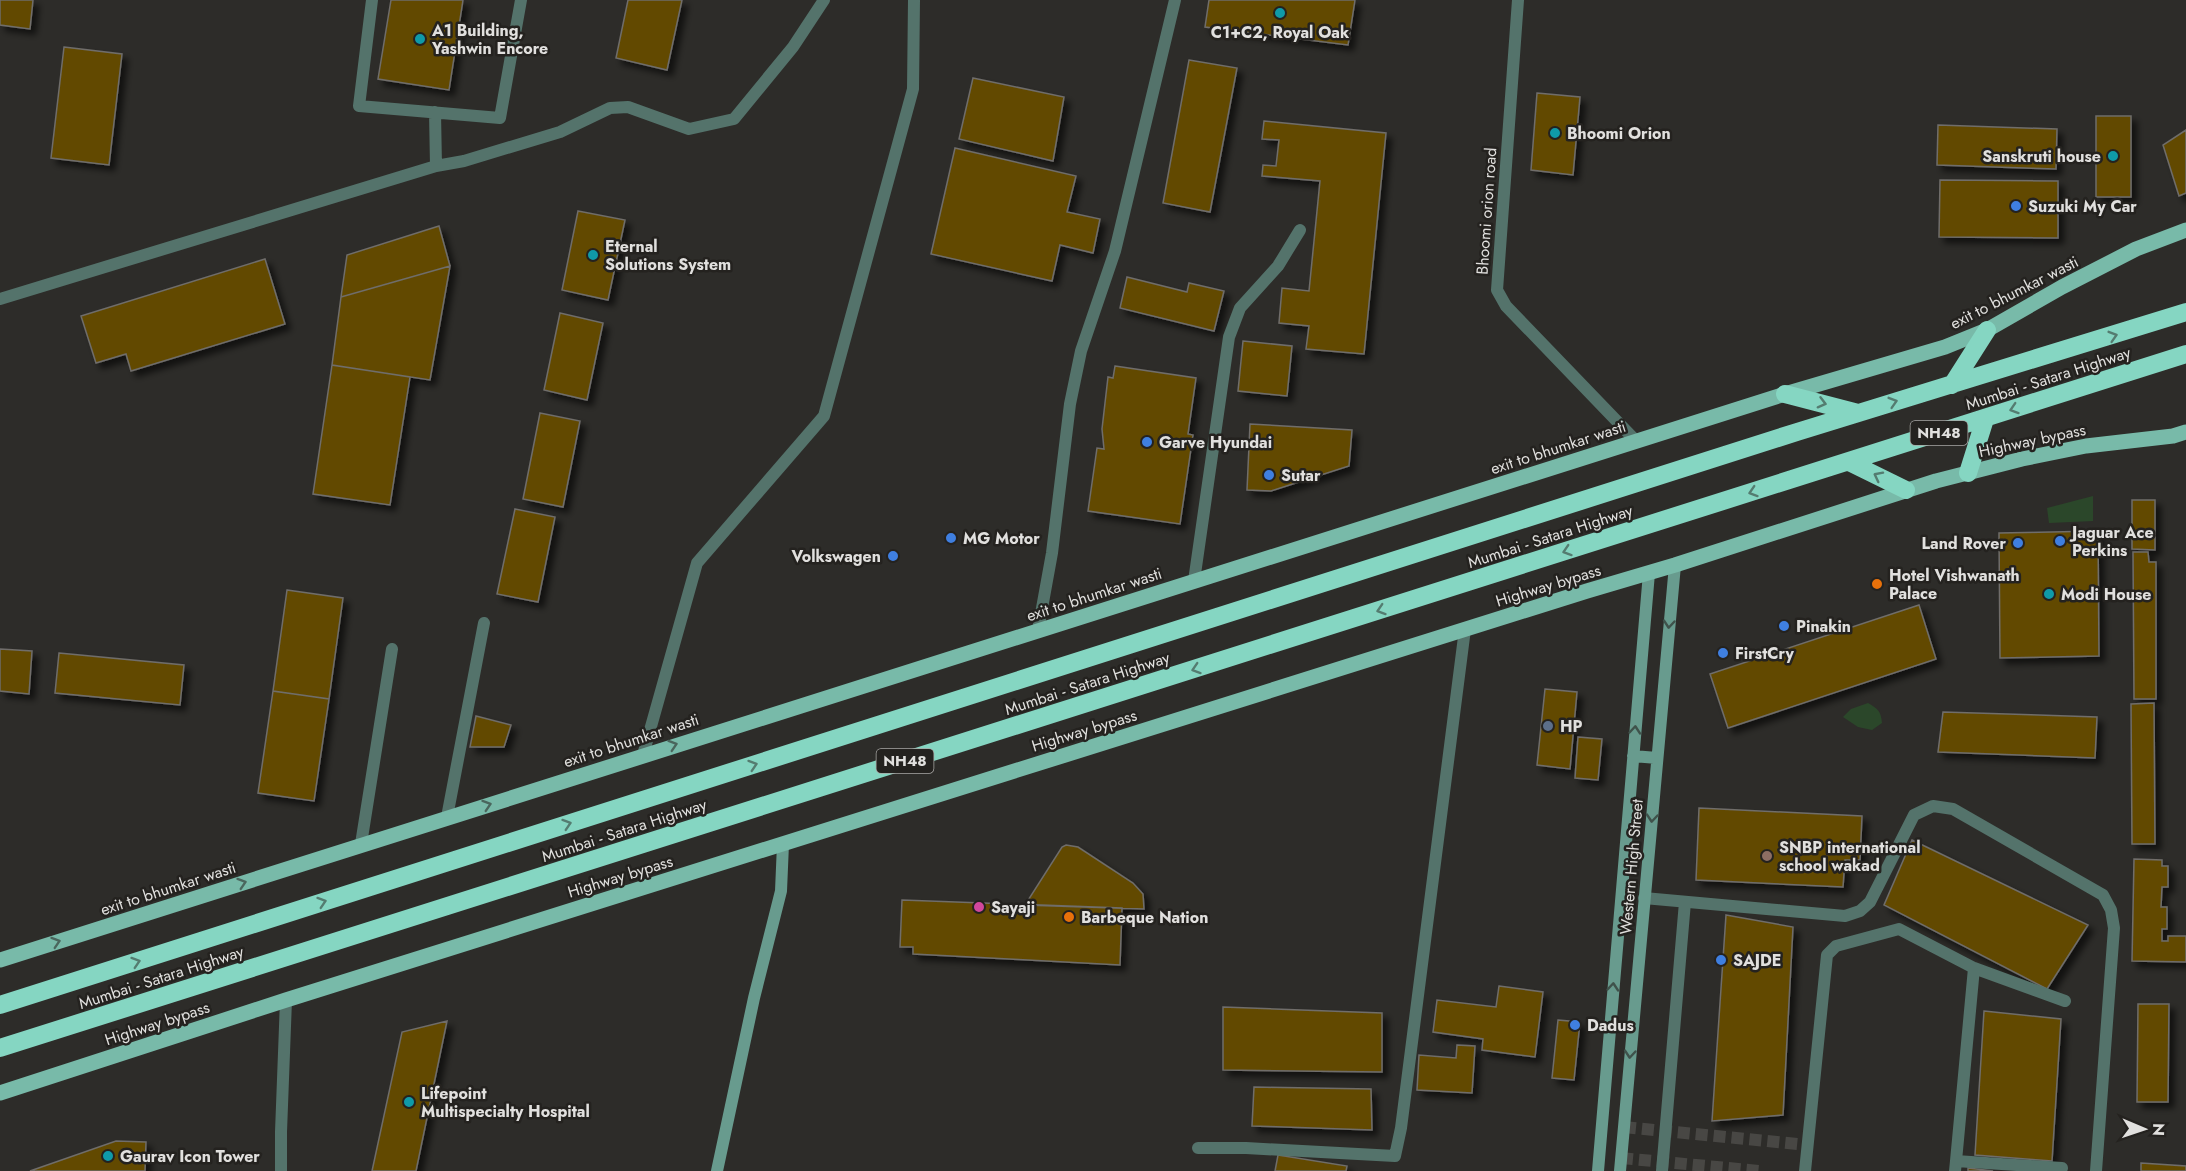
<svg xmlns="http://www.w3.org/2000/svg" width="2186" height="1171" viewBox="0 0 2186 1171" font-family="Jost,sans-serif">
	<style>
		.green { fill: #2b472a }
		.building { fill: #624a02; stroke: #6f6d6a; stroke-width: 1.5; filter: url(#shadow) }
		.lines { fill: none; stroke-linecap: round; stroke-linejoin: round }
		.street-tunnel { stroke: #484744; stroke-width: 12; stroke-dasharray: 12 6; stroke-linecap: butt }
		.street { stroke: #54736b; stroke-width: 12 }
		.secondary { stroke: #689b8e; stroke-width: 12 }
		.primary { stroke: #78baa9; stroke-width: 15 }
		.highway { stroke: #85d6c2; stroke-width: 18 }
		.oneway { stroke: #547c70 }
		.oneway2 { stroke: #3f524b }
		.oneway3 { stroke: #4a665d }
		.culture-dot { fill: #0f9aa8; stroke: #24221f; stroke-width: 2 }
		.shop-dot { fill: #3f7fe0; stroke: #24221f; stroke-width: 2 }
		.food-dot { fill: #e8710a; stroke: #24221f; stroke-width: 2 }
		.service-dot { fill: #5c6f8a; stroke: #24221f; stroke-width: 2 }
		.education-dot { fill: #8d6e63; stroke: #24221f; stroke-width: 2 }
		.hotel-dot { fill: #d1479c; stroke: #24221f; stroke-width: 2 }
		.labels { text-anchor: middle; stroke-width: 5; stroke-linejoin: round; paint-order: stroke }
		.shield { fill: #24221f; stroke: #a8a7a5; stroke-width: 1.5 }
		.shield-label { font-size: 15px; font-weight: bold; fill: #e1e0de }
		.poi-label { font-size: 16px; font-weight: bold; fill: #e1e0de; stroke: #24221f; text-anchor: start }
		.street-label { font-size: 16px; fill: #e1e0de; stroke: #24221f }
	</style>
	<defs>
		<filter id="shadow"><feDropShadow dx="5.5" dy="5.5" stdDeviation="3" flood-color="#0009"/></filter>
	</defs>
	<rect width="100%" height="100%" fill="#2d2c29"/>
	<!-- green -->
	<path class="green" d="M2093,496V521L2049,523L2047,508Z
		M1868,703C1878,709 1881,711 1882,723L1872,730L1858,727L1843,717L1851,709Z"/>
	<!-- building -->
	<path class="building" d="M0,0H33L30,29L0,25Z
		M391,0H463L449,90L378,79Z
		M628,0H682L667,70L616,58Z
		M1209,0H1355L1348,45L1205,27Z
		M64,47L122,54L109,165L51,158Z
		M1189,60L1237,68L1210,212L1163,203Z
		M973,78L1064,97L1053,161L959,139Z
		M1537,93L1580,97L1573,175L1531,170Z
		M2096,116H2131V197H2096Z
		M1264,121L1386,133L1364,354L1306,349L1309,326L1279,323L1282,288L1309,291L1320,181L1262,176L1263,165L1276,166L1279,140L1262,139Z
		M1938,125L2057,129L2056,169L1937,165Z
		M2186,130V193L2179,196L2163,145Z
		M955,148L1076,176L1067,212L1100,219L1093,253L1060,245L1052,281L931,254Z
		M1940,180L2058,181V238L1939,237Z
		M578,211L625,220L608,300L562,290Z
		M439,226L450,266L341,297L347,255Z
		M265,259L285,324L131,371L126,354L96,363L81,316Z
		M450,266L430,380L332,365L341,297Z
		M1127,277L1187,292L1189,283L1224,291L1214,331L1120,308Z
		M560,313L603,323L587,400L544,390Z
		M1243,341L1292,346L1287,396L1238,391Z
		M332,365L410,377L390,505L313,494Z
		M1115,366L1196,378L1188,434L1193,435L1180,524L1088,511L1097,448L1104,449L1102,429L1108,377L1113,378Z
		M540,413L580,421L563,507L523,499Z
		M1250,424L1352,430L1349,466L1271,491L1247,490Z
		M2132,500H2155V550L2132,549Z
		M515,509L555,517L538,602L497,594Z
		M2098,531L2099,656L2000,658L1999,533Z
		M2133,552H2148L2149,562H2156V699H2134Z
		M287,590L343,598L329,699L273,691Z
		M1919,605L1936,659L1728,728L1710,674Z
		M0,649L32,651L29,694L0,691Z
		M59,653L184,665L180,705L55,693Z
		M1545,689L1577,692L1570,769L1537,765Z
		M273,691L329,699L314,801L258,793Z
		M2154,703L2155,844H2132L2131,704Z
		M1943,712L2097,717L2095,758L1938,752Z
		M476,716L511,725L504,747H470Z
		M1578,737L1602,739L1598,780L1575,778Z
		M1699,808L1862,816L1860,860H1845L1843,887L1696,880Z
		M1912,840L2088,925L2047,989L1884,905Z
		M1066,845L1078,847L1133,883L1143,894L1144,909L1025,905L1062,847Z
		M2134,859L2162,860V866H2168V887H2162L2161,907H2167V929H2162V941H2168V936H2186V962L2132,961Z
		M902,900L1122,908L1120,965L913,954V947H900Z
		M1726,915L1793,927L1783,1115L1712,1121Z
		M1499,986L1543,992L1535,1057L1482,1050L1483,1039L1433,1032L1437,1000L1496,1007Z
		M2138,1004H2169L2168,1102H2137Z
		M1223,1007L1382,1013V1072L1223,1070Z
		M1984,1011L2061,1019L2052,1161L1975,1155Z
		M1558,1020L1580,1022L1574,1080L1552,1078Z
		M447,1021L416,1171H372L402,1032Z
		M1457,1045L1475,1046L1472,1093L1417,1090L1419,1055L1456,1058Z
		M1254,1087L1371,1089L1372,1130L1252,1126Z
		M116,1141L146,1142L145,1171H30Z
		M1278,1155L1347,1166L1346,1171H1275Z
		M2141,1163L2186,1166V1171H2141Z
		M1968,1168L1993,1171H1968Z"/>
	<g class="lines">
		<!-- street-tunnel -->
		<path class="street-tunnel" d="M1624,1127L1808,1145
			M1621,1158L1760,1171"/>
		<!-- street -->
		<path class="street" d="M372,0L359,106L500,118L521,0
			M1518,0L1497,290L1506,306L1636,441
			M435,112L436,166
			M0,299L436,166L464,161L560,132L610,108L628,107L689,129L734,119L793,47L824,0
			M1194,581L1229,337L1240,308L1278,266L1300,230
			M1038,630L1052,553L1070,404L1081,351L1115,251L1175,0
			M643,755L697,563L824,416L913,89L914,0
			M447,817L484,623
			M361,844L392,649
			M1644,898L1845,916L1860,911L1870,902L1914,815L1933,806L1953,809L2103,895L2111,910L2114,928L2096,1171
			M1198,1148H1246L1395,1156L1401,1128L1465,629
			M1956,1161L1974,968
			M281,1171V1132L286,1000
			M1662,1171L1685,902
			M1805,1171L1827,955L1836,946L1899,929L1974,968L2065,1001
			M1955,1171L1956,1161L2062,1168"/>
		<!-- secondary -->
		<path class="secondary" d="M1633,756L1657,758
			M717,1171L754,998L781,891L783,844
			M1598,1171L1649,573
			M1620,1171L1675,565"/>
		<!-- primary -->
		<path class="primary" d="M0,960L1785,394L1945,347L1987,330L2062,287L2136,249L2186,230
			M0,1093L286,1000L1587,591L1675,565L1936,481L2022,459L2086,446L2173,436L2186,432"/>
		<!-- highway -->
		<path class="highway" d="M1952,385L1987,330
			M1785,394L1858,413
			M1849,462L1906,490
			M1968,473L1985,419
			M0,1005L1797,432L2186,312
			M0,1048L2186,354"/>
	</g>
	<!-- one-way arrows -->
	<defs><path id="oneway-chevron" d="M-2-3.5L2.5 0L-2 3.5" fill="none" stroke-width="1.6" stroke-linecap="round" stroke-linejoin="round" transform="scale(1.5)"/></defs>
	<g class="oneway">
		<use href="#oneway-chevron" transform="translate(2113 336) rotate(-17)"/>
		<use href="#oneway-chevron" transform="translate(1893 402) rotate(-17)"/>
		<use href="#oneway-chevron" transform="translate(1822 403) rotate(15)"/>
		<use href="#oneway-chevron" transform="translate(2014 409) rotate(162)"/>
		<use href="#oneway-chevron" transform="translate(1878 476) rotate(-153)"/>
		<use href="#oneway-chevron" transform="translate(1753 492) rotate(162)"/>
		<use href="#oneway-chevron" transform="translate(1567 551) rotate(162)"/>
		<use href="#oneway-chevron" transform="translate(1381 610) rotate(162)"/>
		<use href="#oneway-chevron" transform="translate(1196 669) rotate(162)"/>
		<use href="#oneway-chevron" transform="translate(753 765) rotate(-18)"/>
		<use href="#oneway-chevron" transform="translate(567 824) rotate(-18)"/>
		<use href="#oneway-chevron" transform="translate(322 902) rotate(-18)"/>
		<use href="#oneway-chevron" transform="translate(136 962) rotate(-18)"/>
	</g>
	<g class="oneway2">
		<use href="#oneway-chevron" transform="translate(1669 624) rotate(95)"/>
		<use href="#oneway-chevron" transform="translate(1635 730) rotate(-85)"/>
		<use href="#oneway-chevron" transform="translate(1652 818) rotate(95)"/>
		<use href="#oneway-chevron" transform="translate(1613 987) rotate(-85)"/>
		<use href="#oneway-chevron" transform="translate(1630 1054) rotate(95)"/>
	</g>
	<g class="oneway3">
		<use href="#oneway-chevron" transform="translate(673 745) rotate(-18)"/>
		<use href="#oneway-chevron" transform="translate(487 805) rotate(-18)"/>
		<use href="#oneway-chevron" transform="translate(242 883) rotate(-18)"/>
		<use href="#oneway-chevron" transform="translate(56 942) rotate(-18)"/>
	</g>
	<!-- markers -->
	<g class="culture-dot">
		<circle cx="1280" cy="13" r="6"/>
		<circle cx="420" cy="39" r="6"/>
		<circle cx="1555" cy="133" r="6"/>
		<circle cx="2113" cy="156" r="6"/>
		<circle cx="593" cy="255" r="6"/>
		<circle cx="2049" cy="594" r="6"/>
		<circle cx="409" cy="1102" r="6"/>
		<circle cx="108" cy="1156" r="6"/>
	</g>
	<g class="shop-dot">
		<circle cx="2016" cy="206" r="6"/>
		<circle cx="1147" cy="442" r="6"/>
		<circle cx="1269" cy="475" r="6"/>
		<circle cx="951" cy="538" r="6"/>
		<circle cx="2060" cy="541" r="6"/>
		<circle cx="2018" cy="543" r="6"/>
		<circle cx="893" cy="556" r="6"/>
		<circle cx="1784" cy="626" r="6"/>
		<circle cx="1723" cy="653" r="6"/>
		<circle cx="1721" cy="960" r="6"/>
		<circle cx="1575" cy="1025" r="6"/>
	</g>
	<g class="food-dot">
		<circle cx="1877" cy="584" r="6"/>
		<circle cx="1069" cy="917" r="6"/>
	</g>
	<circle class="service-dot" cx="1548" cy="726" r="6"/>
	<circle class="education-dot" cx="1767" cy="856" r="6"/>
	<circle class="hotel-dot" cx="979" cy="907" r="6"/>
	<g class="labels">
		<!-- shield labels -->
		<g class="shield">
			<rect x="1910.5" y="421" width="57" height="24" rx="4.5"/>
			<rect x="876.5" y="749" width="57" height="24" rx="4.5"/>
		</g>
		<g class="shield-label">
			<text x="1939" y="438">NH48</text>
			<text x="905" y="766">NH48</text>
		</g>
		<!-- poi labels -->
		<g class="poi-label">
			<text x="432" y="36">A1 Building,<tspan x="432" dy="18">Yashwin Encore</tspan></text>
			<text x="1280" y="38" text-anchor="middle">C1+C2, Royal Oak</text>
			<text x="1567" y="139">Bhoomi Orion</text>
			<text x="2101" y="162" text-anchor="end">Sanskruti house</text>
			<text x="2028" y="212">Suzuki My Car</text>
			<text x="605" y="252">Eternal<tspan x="605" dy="18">Solutions System</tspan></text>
			<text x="1159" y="448">Garve Hyundai</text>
			<text x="1281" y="481">Sutar</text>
			<text x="2072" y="538">Jaguar Ace<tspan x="2072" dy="18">Perkins</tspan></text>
			<text x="963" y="544">MG Motor</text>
			<text x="2006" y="549" text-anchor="end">Land Rover</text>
			<text x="881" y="562" text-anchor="end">Volkswagen</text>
			<text x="1889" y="581">Hotel Vishwanath<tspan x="1889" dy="18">Palace</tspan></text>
			<text x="2061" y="600">Modi House</text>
			<text x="1796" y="632">Pinakin</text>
			<text x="1735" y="659">FirstCry</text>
			<text x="1560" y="732">HP</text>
			<text x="1779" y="853">SNBP international<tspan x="1779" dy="18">school wakad</tspan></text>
			<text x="991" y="913">Sayaji</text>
			<text x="1081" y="923">Barbeque Nation</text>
			<text x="1733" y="966">SAJDE</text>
			<text x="1587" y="1031">Dadus</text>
			<text x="421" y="1099">Lifepoint<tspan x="421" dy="18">Multispecialty Hospital</tspan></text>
			<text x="120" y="1162">Gaurav Icon Tower</text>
		</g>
		<!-- street labels -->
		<g class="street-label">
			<text transform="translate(1486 211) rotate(-86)" y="6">Bhoomi orion road</text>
			<text transform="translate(2014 292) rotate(-27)" y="6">exit to bhumkar wasti</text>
			<text transform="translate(2048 378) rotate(-18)" y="6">Mumbai - Satara Highway</text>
			<text transform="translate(2032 440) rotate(-12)" y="6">Highway bypass</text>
			<text transform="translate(1558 447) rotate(-18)" y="6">exit to bhumkar wasti</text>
			<text transform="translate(1550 536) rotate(-18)" y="6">Mumbai - Satara Highway</text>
			<text transform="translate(1548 585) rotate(-17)" y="6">Highway bypass</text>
			<text transform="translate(1094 594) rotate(-18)" y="6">exit to bhumkar wasti</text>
			<text transform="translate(1087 683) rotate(-18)" y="6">Mumbai - Satara Highway</text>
			<text transform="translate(1084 730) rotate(-17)" y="6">Highway bypass</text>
			<text transform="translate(631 740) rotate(-18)" y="6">exit to bhumkar wasti</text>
			<text transform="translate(624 830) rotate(-18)" y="6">Mumbai - Satara Highway</text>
			<text transform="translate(1631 867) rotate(-85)" y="6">Western High Street</text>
			<text transform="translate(620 876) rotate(-17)" y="6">Highway bypass</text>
			<text transform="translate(168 888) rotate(-18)" y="6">exit to bhumkar wasti</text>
			<text transform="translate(161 977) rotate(-18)" y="6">Mumbai - Satara Highway</text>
			<text transform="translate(157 1023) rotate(-18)" y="6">Highway bypass</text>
		</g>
	</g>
	<!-- north arrow -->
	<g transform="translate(2144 1129) rotate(92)" stroke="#24221f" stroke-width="4.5" paint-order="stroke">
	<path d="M0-4.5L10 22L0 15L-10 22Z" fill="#e1e0de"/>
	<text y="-9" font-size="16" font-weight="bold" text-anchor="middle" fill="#e1e0de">N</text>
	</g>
</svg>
